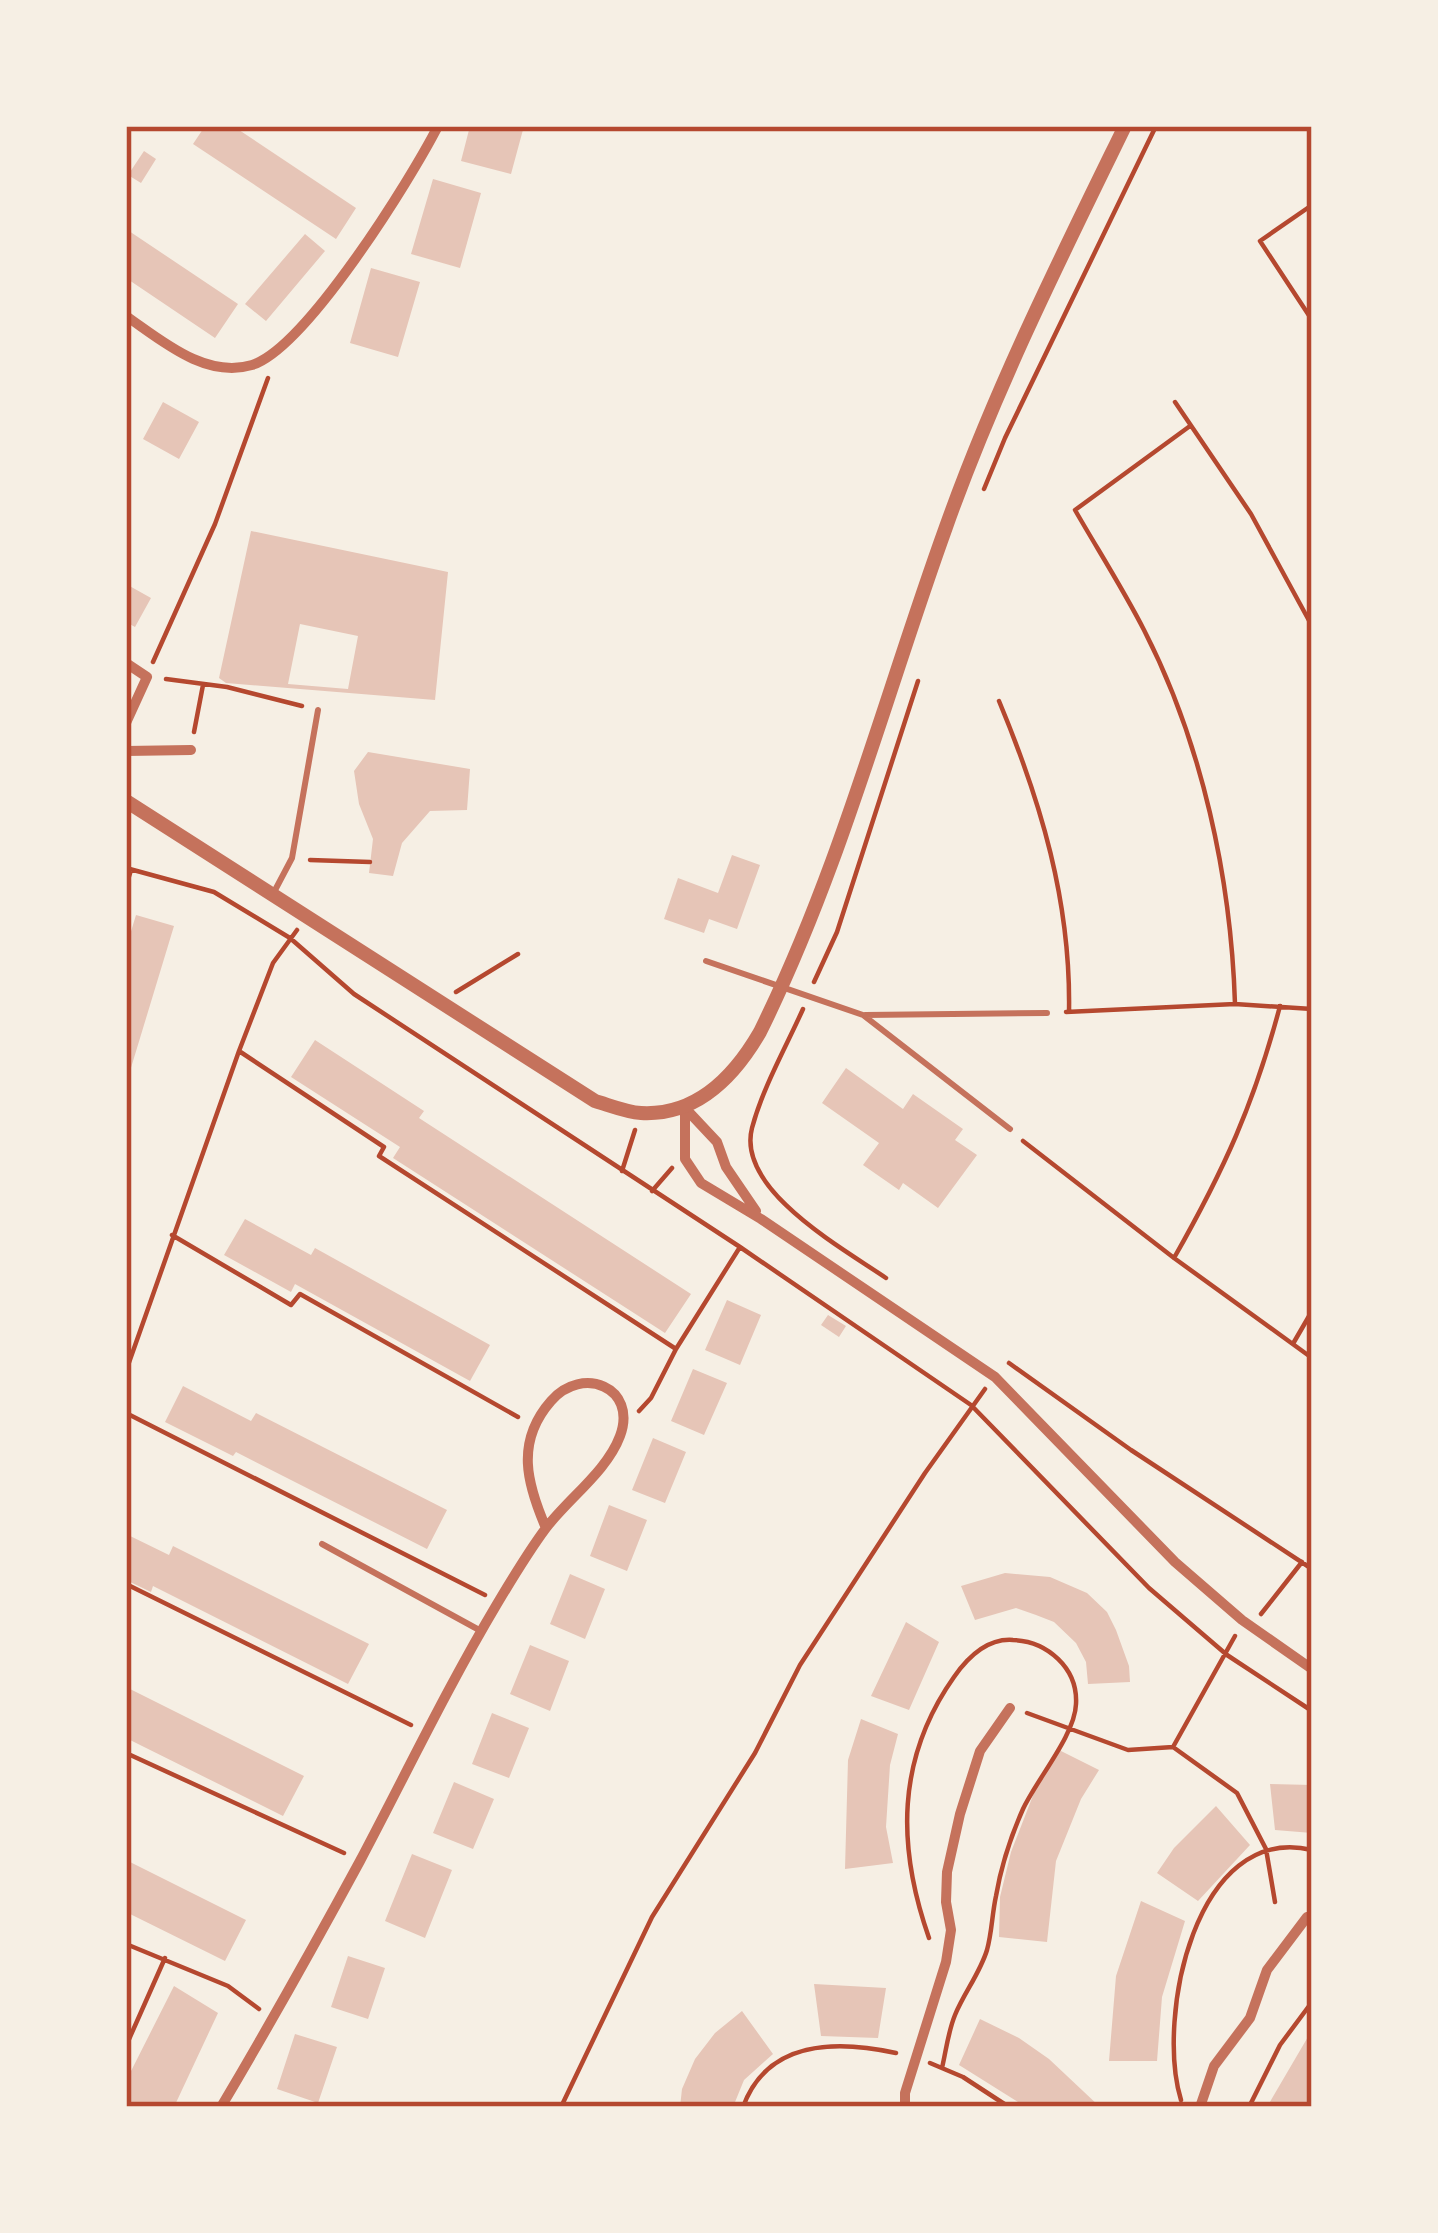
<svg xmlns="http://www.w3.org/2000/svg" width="1438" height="2233" viewBox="0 0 1438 2233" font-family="Lato,sans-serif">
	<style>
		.building { fill: #e6c5b7; fill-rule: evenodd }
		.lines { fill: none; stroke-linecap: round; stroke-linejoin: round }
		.path { stroke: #b5482f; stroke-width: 4.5 }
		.service { stroke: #c5725c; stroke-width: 6 }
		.minor { stroke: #c5725c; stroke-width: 10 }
		.tertiary { stroke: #c5725c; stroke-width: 14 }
		.neatline { fill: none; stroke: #b5482f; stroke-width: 4.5 }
	</style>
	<rect width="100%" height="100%" fill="#f6efe4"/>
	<!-- building -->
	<path class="building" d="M205,126H233L356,208L336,239L193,144Z
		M470,126H524L511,174L461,161Z
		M144,151L156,159L141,183L128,175Z
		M433,179L481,193L460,268L411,254Z
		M126,229L238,304L215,338L126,278Z
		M305,234L325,251L266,321L245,304Z
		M371,268L420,282L398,357L350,343Z
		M163,402L199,422L179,459L143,439Z
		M251,531L448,572L435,700L226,683L219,678ZM300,624L358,636L348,689L288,684Z
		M126,584L151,598L135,627L126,622Z
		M368,752L470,769L467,810L430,811L402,843L393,876L369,873L373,839L359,804L354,771Z
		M732,855L760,865L737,929L709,919L704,933L664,919L678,878L718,893Z
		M136,915L174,926L127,1081L126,948Z
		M315,1040L424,1111L419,1118L691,1294L665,1333L393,1158L400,1147L291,1077Z
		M846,1068L903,1109L913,1094L963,1129L955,1140L977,1155L938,1208L903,1183L899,1190L863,1165L879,1143L822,1103Z
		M245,1219L311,1255L315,1248L490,1345L470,1381L295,1284L291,1292L224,1255Z
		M727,1300L761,1315L740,1365L705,1350Z
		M828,1315L846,1326L839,1337L821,1325Z
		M693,1369L727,1383L704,1435L671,1421Z
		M183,1386L251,1421L256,1413L447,1510L427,1549L236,1452L233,1456L165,1422Z
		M653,1438L686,1452L665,1503L632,1490Z
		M609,1505L647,1520L627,1571L590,1556Z
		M126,1534L169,1555L173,1546L369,1644L348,1684L153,1586L151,1592L126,1580Z
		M1005,1573L1050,1577L1087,1593L1107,1612L1116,1630L1129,1666L1130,1682L1088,1684L1086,1662L1076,1643L1054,1622L1036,1615L1016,1608L975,1620L961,1586Z
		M570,1574L605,1589L585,1639L550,1624Z
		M906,1622L939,1642L909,1710L871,1696Z
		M530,1645L569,1661L550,1711L510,1694Z
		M126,1687L304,1776L283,1816L126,1738Z
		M492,1713L529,1728L509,1778L472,1764Z
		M861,1719L898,1734L890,1765L886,1827L893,1863L845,1869L848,1760Z
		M1057,1749L1099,1770L1081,1799L1056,1861L1047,1942L999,1937L1000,1897L1011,1852L1039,1780Z
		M454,1782L494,1799L473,1849L433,1833Z
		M1270,1784L1312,1785V1833L1275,1830Z
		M1216,1806L1250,1845L1198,1901L1157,1873L1174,1848Z
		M412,1854L452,1870L425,1938L385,1921Z
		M126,1860L246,1920L225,1961L126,1912Z
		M1141,1901L1185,1921L1162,1997L1157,2061H1109L1116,1976Z
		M348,1956L385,1968L368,2019L331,2007Z
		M814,1984L886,1988L878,2038L821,2036Z
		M174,1986L218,2013L174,2107H126V2081Z
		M742,2011L773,2054L744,2080L733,2107H680L682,2089L695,2059L715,2033Z
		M980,2019L1019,2038L1049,2059L1100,2107H1026L959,2065Z
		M1312,2030V2093L1306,2107H1267Z
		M295,2034L337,2047L318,2103L277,2089Z"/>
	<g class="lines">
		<!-- path -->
		<path class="path" d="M1312,205L1260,241L1312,320
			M1175,402L1251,514L1312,626
			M1190,426L1075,510C1098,550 1123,589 1144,630C1202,743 1231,878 1235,1004
			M984,489L1005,438L1156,126
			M153,662L215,524L268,378
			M166,679L227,687L302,706
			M999,701C1041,802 1071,902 1069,1012
			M194,732L203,685
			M310,860L370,862
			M126,868L214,892L290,938L354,994L740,1247L971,1405L1149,1588L1227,1655L1312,1711
			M126,886L131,870
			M814,982L837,932L918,681
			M456,992L518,954
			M803,1009C786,1047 763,1087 752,1128C736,1190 844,1249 886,1278
			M1066,1012L1235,1004L1312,1009
			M239,1051L384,1147L379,1156L676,1349
			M1023,1141L1174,1258L1312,1358
			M622,1171L635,1130
			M652,1191L672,1168
			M172,1235L291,1305L300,1294L518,1417
			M1174,1258C1224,1170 1254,1104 1280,1006
			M1294,1342L1312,1311
			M1009,1363L1131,1450L1312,1569
			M126,1371L239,1051L273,963L297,930
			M639,1411L651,1398L676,1349L740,1247
			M126,1413L485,1595
			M126,1584L411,1725
			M1261,1614L1302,1562
			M1027,1713L1128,1750L1173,1747L1237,1793L1266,1849L1275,1902
			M1173,1747L1235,1636
			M126,1753L344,1853
			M929,1938C897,1847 896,1759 954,1677C968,1657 987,1638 1013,1640C1047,1641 1078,1668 1076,1704C1075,1735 1037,1779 1023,1809C1011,1836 1001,1867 996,1896C992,1914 992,1932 987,1950C980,1973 964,1993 955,2015C948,2032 946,2051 942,2068
			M126,1944L228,1986L259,2009
			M126,2046L165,1958
			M930,2063L963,2077L1009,2107
			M1181,2100C1156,2018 1195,1822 1312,1850
			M561,2107L652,1917L755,1753L800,1665L925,1473L985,1389
			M743,2107C767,2040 837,2040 896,2053
			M1249,2107L1280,2045L1312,2002"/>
		<!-- service -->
		<path class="service" d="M273,894L292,858L318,710
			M706,961L863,1015L1010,1129
			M865,1015L1047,1013
			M322,1544L481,1631"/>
		<!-- minor -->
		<path class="minor" d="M126,316C161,340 205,379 252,365C306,348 411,179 438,126
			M126,663L147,677L126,723
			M126,751L191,750
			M685,1108V1159L701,1183L761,1219L995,1377L1175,1562L1242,1620L1312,1669
			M686,1109L717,1142L726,1167L756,1211
			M221,2107C269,2026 315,1944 360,1861C405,1776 447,1688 497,1604C512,1579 528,1552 546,1528C569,1498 607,1471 620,1436C638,1387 582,1365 551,1401C515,1442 527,1484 546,1528
			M905,2107V2093L946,1962L951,1930L946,1902L947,1872L960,1814L980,1751L1010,1708
			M1200,2107L1214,2066L1250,2018L1267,1970L1307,1917"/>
		<!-- tertiary -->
		<path class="tertiary" d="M126,801L595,1101C609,1105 626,1112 641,1113C696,1116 734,1077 760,1032C840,870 885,696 946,527C995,389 1061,257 1125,126"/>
	</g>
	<!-- border -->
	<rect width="1438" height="2233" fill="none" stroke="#f6efe4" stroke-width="258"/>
	<rect x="129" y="129" width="1180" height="1975" class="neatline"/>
</svg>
